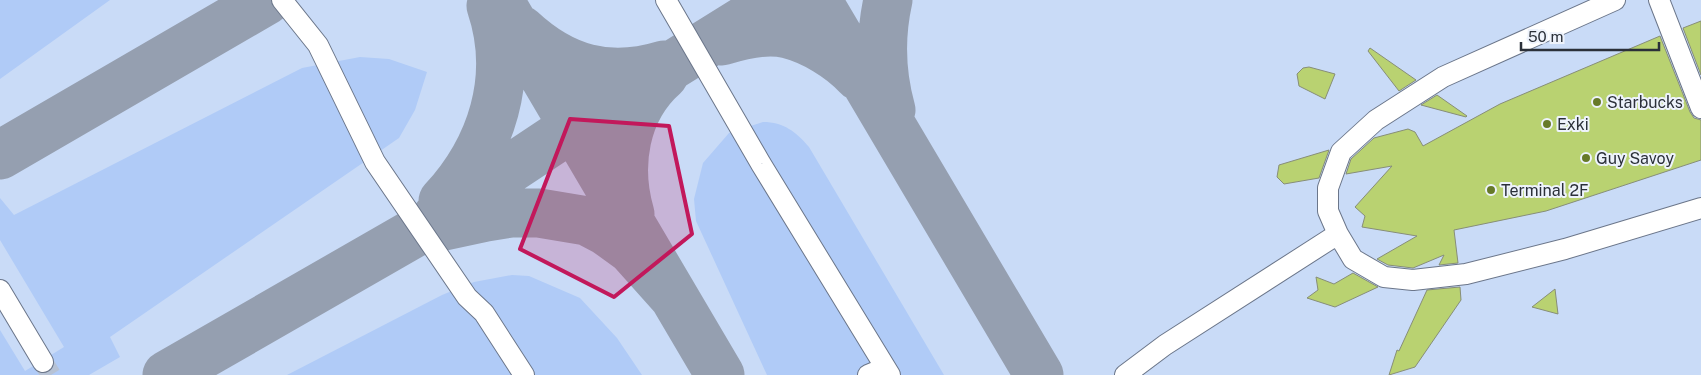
<svg xmlns="http://www.w3.org/2000/svg" width="1701" height="375" viewBox="0 0 1701 375" font-family="'Public Sans',sans-serif">
	<style>
		.built { fill: #c9dbf7 }
		.green { fill: #b0cbf7 }
		.lines { fill: none; stroke-linecap: round; stroke-linejoin: round }
		.taxiway { stroke: #959fb0; stroke-width: 49 }
		.building { fill: #b9d271; stroke: #878e78 }
		.minor-tunnel { stroke: #b6c2d5; stroke-width: 20; stroke-dasharray: 20 10; stroke-linecap: butt }
		.minor-casing { stroke: #6b768a; stroke-width: 22 }
		.minor { stroke: #fff; stroke-width: 20 }
		.marked { fill: #c2185b; fill-opacity: 0.2; stroke: #c2185b; stroke-width: 4; stroke-linejoin: round }
		.poi-dot { fill: #677a29; stroke: #eef3fc; stroke-width: 2 }
		.labels { text-anchor: middle; stroke-width: 4; stroke-linejoin: round; paint-order: stroke }
		.poi-label { font-size: 16px; fill: #2b3039; stroke: #eef3fc; text-anchor: start }
	</style>
	<rect width="100%" height="100%" fill="#d9e6fc"/>
	<!-- built -->
	<path class="built" d="M0,0H1701V375H0Z"/>
	<!-- green -->
	<path class="green" d="M0,0H110L0,79Z
		M360,57L389,59L427,72L415,110L399,138L110,337L120,357L89,375H0V330L25,371L64,347L0,240V198L14,215L302,68Z
		M763,122C784,122 796,132 809,147L944,375H767L696,221L694,199L703,163L729,133Z
		M512,275L529,276L580,298L617,338L642,375H287L442,295L474,282Z"/>
	<g class="lines">
		<!-- taxiway -->
		<path class="taxiway" d="M499,0L720,375
			M817,0L1039,375
			M888,0C880,36 881,74 891,110
			M521,30C563,69 608,82 664,65
			M722,41C741,35 768,29 788,34C812,40 841,57 858,76
			M0,155L267,0
			M443,201C492,148 515,77 491,6
			M630,214C616,166 624,110 664,75
			M436,218L573,127L777,0
			M167,375L416,232L486,217L511,213H539L587,221L606,231L631,249L673,296"/>
	</g>
	<!-- building -->
	<path class="building" d="M1701,21V75L1683,28Z
		M1660,36L1690,112L1694,118L1701,120V160L1546,211L1454,230L1458,263L1439,265L1444,255L1413,268L1388,265L1377,259L1417,236L1362,227L1365,216L1355,207L1392,166L1346,174L1351,159L1374,138L1408,129L1415,132L1423,146L1500,104Z
		M1370,48L1416,80L1399,91L1368,51Z
		M1309,67L1335,74L1325,99L1299,86L1297,74L1303,68Z
		M1437,95L1467,116L1466,117L1421,105Z
		M1329,150L1319,178L1284,184L1277,177L1279,165Z
		M1353,273L1378,287L1335,307L1307,298L1318,290L1316,277L1334,284Z
		M1460,287L1461,300L1415,367L1389,375L1397,350L1399,351L1427,290Z
		M1555,289L1558,314L1532,307Z"/>
	<g class="lines">
		<!-- minor-tunnel -->
		<path class="minor-tunnel" d="M43,362L51,375"/>
		<!-- minor casing -->
		<g class="minor-casing">
			<path id="minor" d="M282,0L318,45L375,162L467,297L484,313L524,375
				M666,0L761,164L890,375
				M1615,0L1443,77L1376,120L1341,152L1328,188V211L1338,234L1353,259L1384,277L1413,280L1466,274L1565,249L1701,208
				M1659,0L1701,108
				M0,290L43,362
				M868,375L880,370L888,375
				M1125,375L1165,345L1338,234"/>
		</g>
		<!-- minor -->
		<use href="#minor" class="minor"/>
	</g>
	<!-- marked area -->
	<path class="marked" d="M570,119L669,126L692,234L614,297L520,249Z"/>
	<!-- markers -->
	<g class="poi-dot">
		<circle cx="1597" cy="102" r="5"/>
		<circle cx="1547" cy="124" r="5"/>
		<circle cx="1586" cy="158" r="5"/>
		<circle cx="1491" cy="190" r="5"/>
	</g>
	<g class="labels">
		<!-- poi labels -->
		<g class="poi-label">
			<text x="1607" y="108">Starbucks</text>
			<text x="1557" y="130">Exki</text>
			<text x="1596" y="164">Guy Savoy</text>
			<text x="1501" y="196">Terminal 2F</text>
		</g>
	</g>
	<!-- scale -->
	<path d="M1521 42v8h138v-8" fill="none" stroke="#2b3039" stroke-width="2.5"/>
	<text x="1528" y="42" font-size="15" fill="#2b3039" stroke="#eef3fc" stroke-width="4" paint-order="stroke">50 m</text>
</svg>
